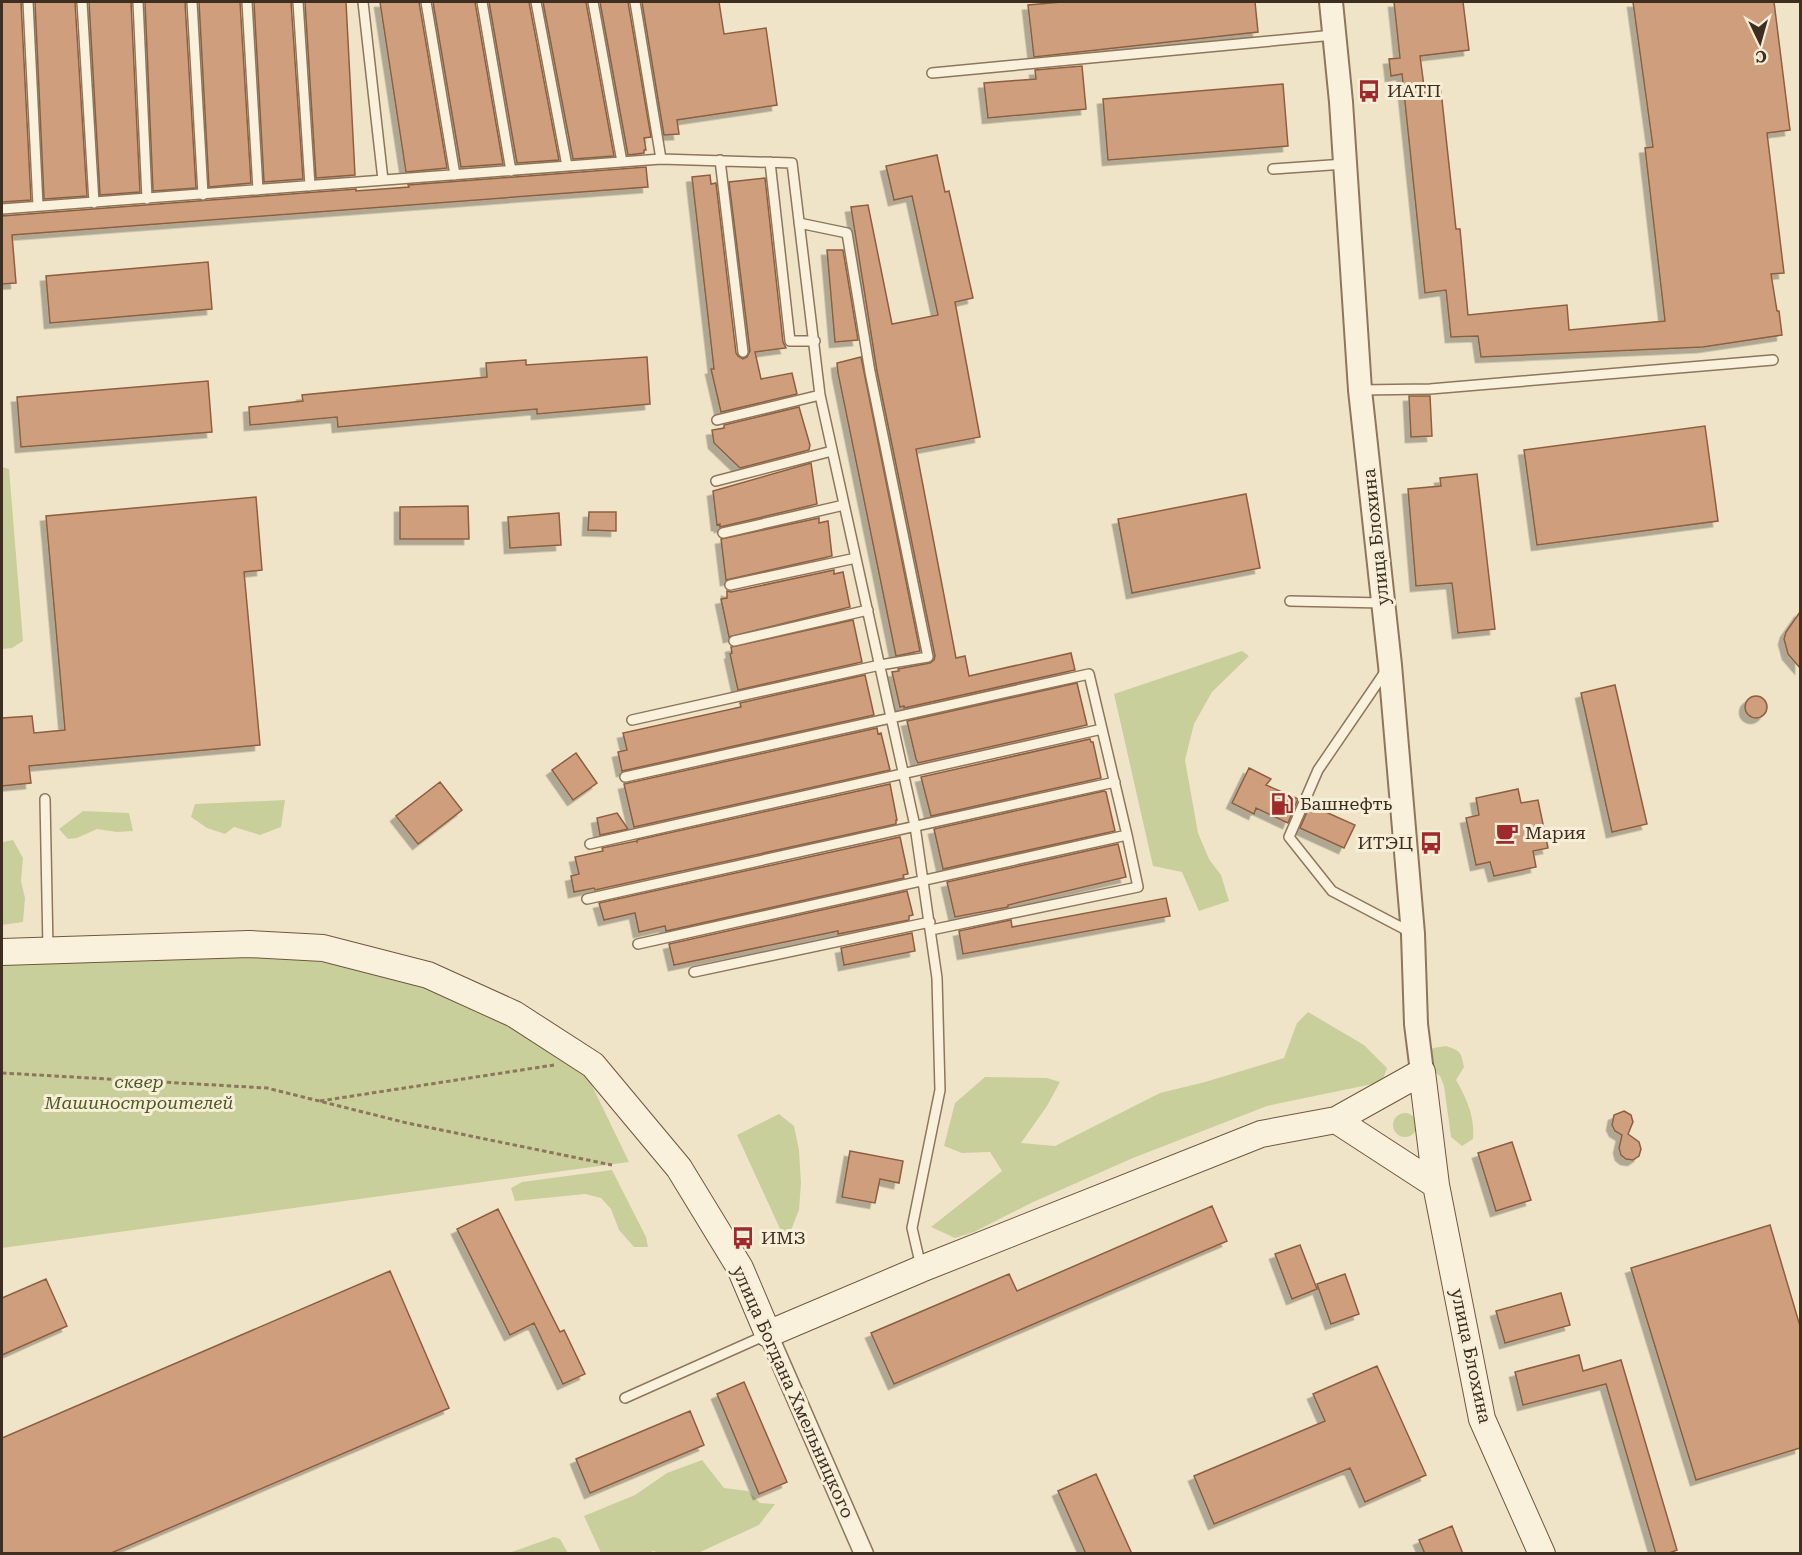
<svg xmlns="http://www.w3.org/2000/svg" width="1802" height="1555" viewBox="0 0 1802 1555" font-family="'Roboto Serif',serif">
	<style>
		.green { fill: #c9cf9b }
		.building { fill: #cf9f7d; stroke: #8d5f41; stroke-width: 1.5; filter: url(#shadow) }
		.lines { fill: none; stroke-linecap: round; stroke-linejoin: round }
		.service-casing { stroke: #8d765c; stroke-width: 12 }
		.minor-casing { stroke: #8d765c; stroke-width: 21 }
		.tertiary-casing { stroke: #8d765c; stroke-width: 26 }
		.secondary-casing { stroke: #6f573f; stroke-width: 28 }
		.path { stroke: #8d765c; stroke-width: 3; stroke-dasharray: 4.5 3; stroke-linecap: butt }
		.service { stroke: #faf1dc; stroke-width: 9 }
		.minor { stroke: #faf1dc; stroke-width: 18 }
		.tertiary { stroke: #faf1dc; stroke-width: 22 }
		.secondary { stroke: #faf1dc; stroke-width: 26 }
		.labels { text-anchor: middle; stroke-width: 6; stroke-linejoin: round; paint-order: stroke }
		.poi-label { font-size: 18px; fill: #3d2e20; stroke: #f7eed8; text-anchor: start }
		.street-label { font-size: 18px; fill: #3d2e20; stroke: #f7eed8 }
		.park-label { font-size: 18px; font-style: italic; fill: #4d5a26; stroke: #f7eed8 }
	</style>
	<defs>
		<filter id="shadow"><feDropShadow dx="-5.5" dy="5.5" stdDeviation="0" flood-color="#0004"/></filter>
	</defs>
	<rect width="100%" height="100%" fill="#f0e4c8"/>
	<!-- green -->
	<path class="green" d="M2,467L9,469L23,641L12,648L2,649Z
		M1242,651L1249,656L1212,692L1194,724L1185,760L1198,833L1209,859L1221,875L1229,901L1199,911L1182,872L1153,866L1114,694Z
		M285,800L281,827L260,835L234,827L225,834L207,828L191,817L195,804Z
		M83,811L129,813L133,831L117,832L97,829L77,838L68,839L59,829Z
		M13,840L23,858L21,881L25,898L23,922L2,925V847L3,842Z
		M254,953L386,971L463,998L583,1067L629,1162L2,1248V961Z
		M1308,1012L1364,1045L1387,1068L1382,1082L1267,1106L1133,1158L1031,1203L974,1232L955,1238L931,1227L1002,1171L990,1152L962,1153L944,1146L955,1103L985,1077L1047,1078L1060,1082L1047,1106L1021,1143L1055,1146L1160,1093L1205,1082L1284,1058L1297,1023Z
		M1446,1046C1461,1051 1461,1052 1464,1067L1456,1080C1467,1099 1475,1117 1473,1139L1462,1146L1451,1137L1444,1086L1440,1076L1430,1068L1428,1056L1433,1048Z
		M1393 1125a12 12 0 1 1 24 0a12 12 0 1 1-24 0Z
		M779,1114L794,1126L799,1150L801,1183L799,1210L791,1230L781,1231L737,1135Z
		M612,1170L646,1237L648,1247H634L619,1230L611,1209L601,1198L585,1194L515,1201L511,1188L522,1182Z
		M702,1460L724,1488L748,1491L760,1503L775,1504L759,1525L698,1553H658L654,1551L648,1553H601L584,1516L635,1495L667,1473Z
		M554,1537L560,1539L568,1553H509Z"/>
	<!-- building -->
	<path class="building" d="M2,2H21L31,200L2,202Z
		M35,2H75L87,196L44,199Z
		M89,2H131L140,192L100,195Z
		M145,2H185L196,188L153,191Z
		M199,2H240L251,183L209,187Z
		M254,2H291L303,179L264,182Z
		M305,2H346L355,175L316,178Z
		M380,2H419L447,168L406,172Z
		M433,2H475L503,164L461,167Z
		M489,2H529L559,160L517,163Z
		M543,2H586L614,156L573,159Z
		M600,2H628L651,137L644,138L646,150H644V153L628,155Z
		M642,2H719L724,34L766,28L777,105L677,120L679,134L664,135Z
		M1062,2H1255L1258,32L1034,57L1028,5Z
		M1394,2H1463L1469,50L1420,56L1425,94L1441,91L1456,229H1460L1468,315L1567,305L1569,330L1665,321L1645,148L1653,147L1633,2H1774L1790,130L1767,133L1784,273L1771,274L1777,311H1779L1782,335L1703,347L1481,357L1478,336L1451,337L1446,290L1425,293L1402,74L1391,76L1389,59L1400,58Z
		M1082,66L1086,109L988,118L984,83L1036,79L1035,70Z
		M1283,84L1288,146L1108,160L1103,99Z
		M937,155L945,192L949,191L973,298L955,302L980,437L916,449L956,658L965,656L969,676L1071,653L1075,670L904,708V706L900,707L892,672L899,671L898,669L930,663L934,660L935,656L877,371L851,207L868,205L892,324L938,315L912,196L894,200L886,166Z
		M646,167L648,187L12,235L16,283L2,284V216L356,189V191L409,187L408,185Z
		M710,175L711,184L716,183L736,353L738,356L743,359L747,357L750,351L729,182L765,178L783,342L786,348L755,352L761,379L792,373L797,394L721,412L711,369H714L692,177Z
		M827,250H843L858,340L835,342Z
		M208,262L212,309L50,323L46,276Z
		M647,357L650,404L537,414V409L338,427L337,417L250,425L249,407L303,401L302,395L487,377L486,363L526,360V365Z
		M861,357L920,651L896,656L838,373L837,363Z
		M208,381L212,432L21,447L17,397Z
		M1409,396H1430L1432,436L1411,437Z
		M799,407L810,445L809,450L740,468L714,443L712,430L724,428V425Z
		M1705,426L1718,521L1537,545L1524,450Z
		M811,463L817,504L720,527V524L717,525L713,491Z
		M1477,474L1495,629L1458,633L1452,583L1416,586L1408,489L1441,486L1440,478Z
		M1246,494L1260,568L1132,593L1118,519Z
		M256,497L262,570L244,572L260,745L29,766L31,783L2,786V718L32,716L34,733L65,730L46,516Z
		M468,506L469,539H400V507Z
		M589,512H616V531L588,530Z
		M559,513L561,545L510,548L508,517Z
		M819,518V523L828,521L832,556L726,580L721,539Z
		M834,570V574L843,572L850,607L729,637L721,599L727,598V591L731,592Z
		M1800,612V668L1788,654L1784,639L1786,632Z
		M853,620L862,662L738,690L730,654L732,653L731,647Z
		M865,675L874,715L622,771L618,752L627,750L623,733L741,707L740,703Z
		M1077,683L1087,725L918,763L916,759L907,721Z
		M1615,685L1647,824L1612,832L1581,693Z
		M1745 707a11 11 0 1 1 22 0a11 11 0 1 1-22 0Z
		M877,728L878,734L881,733L890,770L634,827L624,784Z
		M1090,739L1091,742H1093L1101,778L931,816L921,777Z
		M576,753L597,783L573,800L552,770Z
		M1249,768L1271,779L1266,785L1298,799L1288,823L1256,808L1254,814L1232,803Z
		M440,782L462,810L418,844L396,816Z
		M890,784L897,820H896V824L595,890L594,888L574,892L571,876L579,874L575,857L603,851L602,848L636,841L637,842V840Z
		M1518,789L1521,803L1538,800L1548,848L1533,851L1536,867L1494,876L1490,862L1476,865L1466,818L1479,815L1476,798Z
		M1104,791L1106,792L1115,831L943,869L934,829Z
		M1310,805L1355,825L1344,848L1300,828Z
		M617,813L628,829L600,835L597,818Z
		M900,837L908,874L903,875L904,878L666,931L665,926L639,932L635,913L604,920L599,903Z
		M1118,844L1126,877L1008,905V907L955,917L947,882Z
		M907,891L913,915L909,916V920L838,934V931L674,965L669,944Z
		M1166,898L1170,916L963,954L959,931L1011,920L1012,927Z
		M912,933L915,951L844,965L841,948Z
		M1624,1111L1631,1115L1633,1122L1628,1134L1639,1142L1641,1149L1639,1156L1633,1160L1626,1159L1621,1155L1619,1148L1622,1135L1615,1131L1612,1125L1614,1115Z
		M1512,1142L1531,1200L1496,1211L1478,1153Z
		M850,1151L903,1161L899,1183L880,1179L875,1203L842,1197Z
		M1212,1206L1227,1241L894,1384L871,1333L1009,1274L1017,1291Z
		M498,1209L560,1332L564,1330L585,1374L563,1384L534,1323L510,1335L457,1229Z
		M1770,1225L1800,1326V1448L1696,1480L1631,1268Z
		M1300,1245L1317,1289L1292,1299L1275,1254Z
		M390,1271L449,1408L109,1554H2V1438Z
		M1345,1274L1359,1314L1331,1324L1317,1284Z
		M46,1279L67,1326L2,1355V1298Z
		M1561,1293L1570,1325L1505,1343L1496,1311Z
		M1579,1355L1583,1371L1621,1360L1677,1550L1667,1554H1656L1606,1384L1523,1405L1515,1372Z
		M1377,1366L1426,1475L1365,1502L1350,1468L1214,1524L1194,1476L1325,1421L1313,1394Z
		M744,1382L787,1482L759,1494L717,1394Z
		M690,1411L704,1445L590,1493L576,1459Z
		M1096,1474L1132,1554H1086L1058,1491Z
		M1452,1526L1463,1554H1425L1419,1540Z"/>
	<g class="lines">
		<!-- service casing -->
		<g class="service-casing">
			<path id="service" d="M28,2L38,206
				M82,2L94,203
				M138,2L147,199
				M192,2L203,195
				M247,2L258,190
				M298,2L310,186
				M363,2L383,180
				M426,2L455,175
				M482,2L511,171
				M536,2L567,166
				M593,2L622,162
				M635,2L661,159
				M932,73L1334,35
				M720,160L743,352
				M770,162L790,341H815
				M1273,169L1345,164
				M2,209L661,159L792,163L820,395L915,826L937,978L940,1090L912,1228L921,1267
				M1360,390L1430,389L1773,360
				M717,420L820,395
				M716,481L832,451
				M723,533L844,505
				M730,585L856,558
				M1290,601L1383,603
				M734,641L868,610
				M1387,669L1318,770L1289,837L1332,891L1410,932
				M632,720L880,665L928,657L870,372L847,233L799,223
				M625,777L1089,674L1127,835
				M45,799L48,948
				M590,844L1102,729
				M587,899L1115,782
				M638,944L1127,835L1138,887L931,930
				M694,972L930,922
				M625,1398L766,1335"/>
		</g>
		<!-- minor casing -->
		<g class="minor-casing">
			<path id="minor" d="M768,1334L864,1554"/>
		</g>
		<!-- tertiary casing -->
		<g class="tertiary-casing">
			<path id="tertiary" d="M1331,2L1341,102L1360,390L1390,665L1413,934L1416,1024L1422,1072"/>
		</g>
		<!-- secondary casing -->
		<g class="secondary-casing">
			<path id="secondary" d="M2,952L249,944L323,948L428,975L514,1014L593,1065L679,1168L740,1268L768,1334L921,1269L1261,1134L1336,1120
				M1436,1185L1336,1120L1422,1072L1436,1185L1482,1419L1542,1554"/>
		</g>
		<!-- path -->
		<path class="path" d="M2,1073L267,1088L407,1123L612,1165
			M320,1101L554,1065"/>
		<!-- service -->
		<use href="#service" class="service"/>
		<!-- minor -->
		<use href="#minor" class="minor"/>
		<!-- tertiary -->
		<use href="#tertiary" class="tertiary"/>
		<!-- secondary -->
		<use href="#secondary" class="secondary"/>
	</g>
	<!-- icons -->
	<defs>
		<g id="bus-bare" transform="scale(1.8)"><path d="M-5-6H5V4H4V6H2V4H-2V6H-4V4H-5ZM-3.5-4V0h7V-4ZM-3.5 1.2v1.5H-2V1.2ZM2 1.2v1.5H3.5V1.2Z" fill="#9e2a2b" stroke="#f7eed8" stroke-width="2.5" paint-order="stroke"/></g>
		<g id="fuel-bare" transform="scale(1.8)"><path d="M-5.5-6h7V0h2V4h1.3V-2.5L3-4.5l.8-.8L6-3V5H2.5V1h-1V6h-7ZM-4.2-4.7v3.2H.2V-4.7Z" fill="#9e2a2b" stroke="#f7eed8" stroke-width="2.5" paint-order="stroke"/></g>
		<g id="cafe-bare" transform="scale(1.8)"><path d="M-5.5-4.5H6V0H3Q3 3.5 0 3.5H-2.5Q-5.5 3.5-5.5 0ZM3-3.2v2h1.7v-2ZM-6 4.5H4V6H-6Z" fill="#9e2a2b" stroke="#f7eed8" stroke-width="2.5" paint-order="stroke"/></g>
	</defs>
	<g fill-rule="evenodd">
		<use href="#bus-bare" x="1369" y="91"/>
		<use href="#fuel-bare" x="1282" y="804"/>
		<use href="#cafe-bare" x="1507" y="833"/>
		<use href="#bus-bare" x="1431" y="843"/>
		<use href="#bus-bare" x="743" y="1238"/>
	</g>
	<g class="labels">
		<!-- poi labels -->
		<g class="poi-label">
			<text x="1387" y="97">ИАТП</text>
			<text x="1300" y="810">Башнефть</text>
			<text x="1525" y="839">Мария</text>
			<text x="1413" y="849" text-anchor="end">ИТЭЦ</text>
			<text x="761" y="1244">ИМЗ</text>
		</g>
		<!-- street labels -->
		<g class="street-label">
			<text transform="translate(1376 537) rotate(-96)" y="6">улица Блохина</text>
			<text transform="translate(1471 1356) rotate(78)" y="6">улица Блохина</text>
			<text transform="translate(793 1392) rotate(66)" y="6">улица Богдана Хмельницкого</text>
		</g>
		<!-- park labels -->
		<g class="park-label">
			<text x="139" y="1088">сквер<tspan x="139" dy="21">Машиностроителей</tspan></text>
		</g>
	</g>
	<!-- border -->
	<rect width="1802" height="1555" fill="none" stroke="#3d2e20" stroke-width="6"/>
	<!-- north arrow -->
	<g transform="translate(1760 42) rotate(175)" stroke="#f7eed8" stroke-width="4.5" paint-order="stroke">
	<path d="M0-4.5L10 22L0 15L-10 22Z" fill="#3d2e20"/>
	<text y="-9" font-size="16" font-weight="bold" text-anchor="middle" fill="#3d2e20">С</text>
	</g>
</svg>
